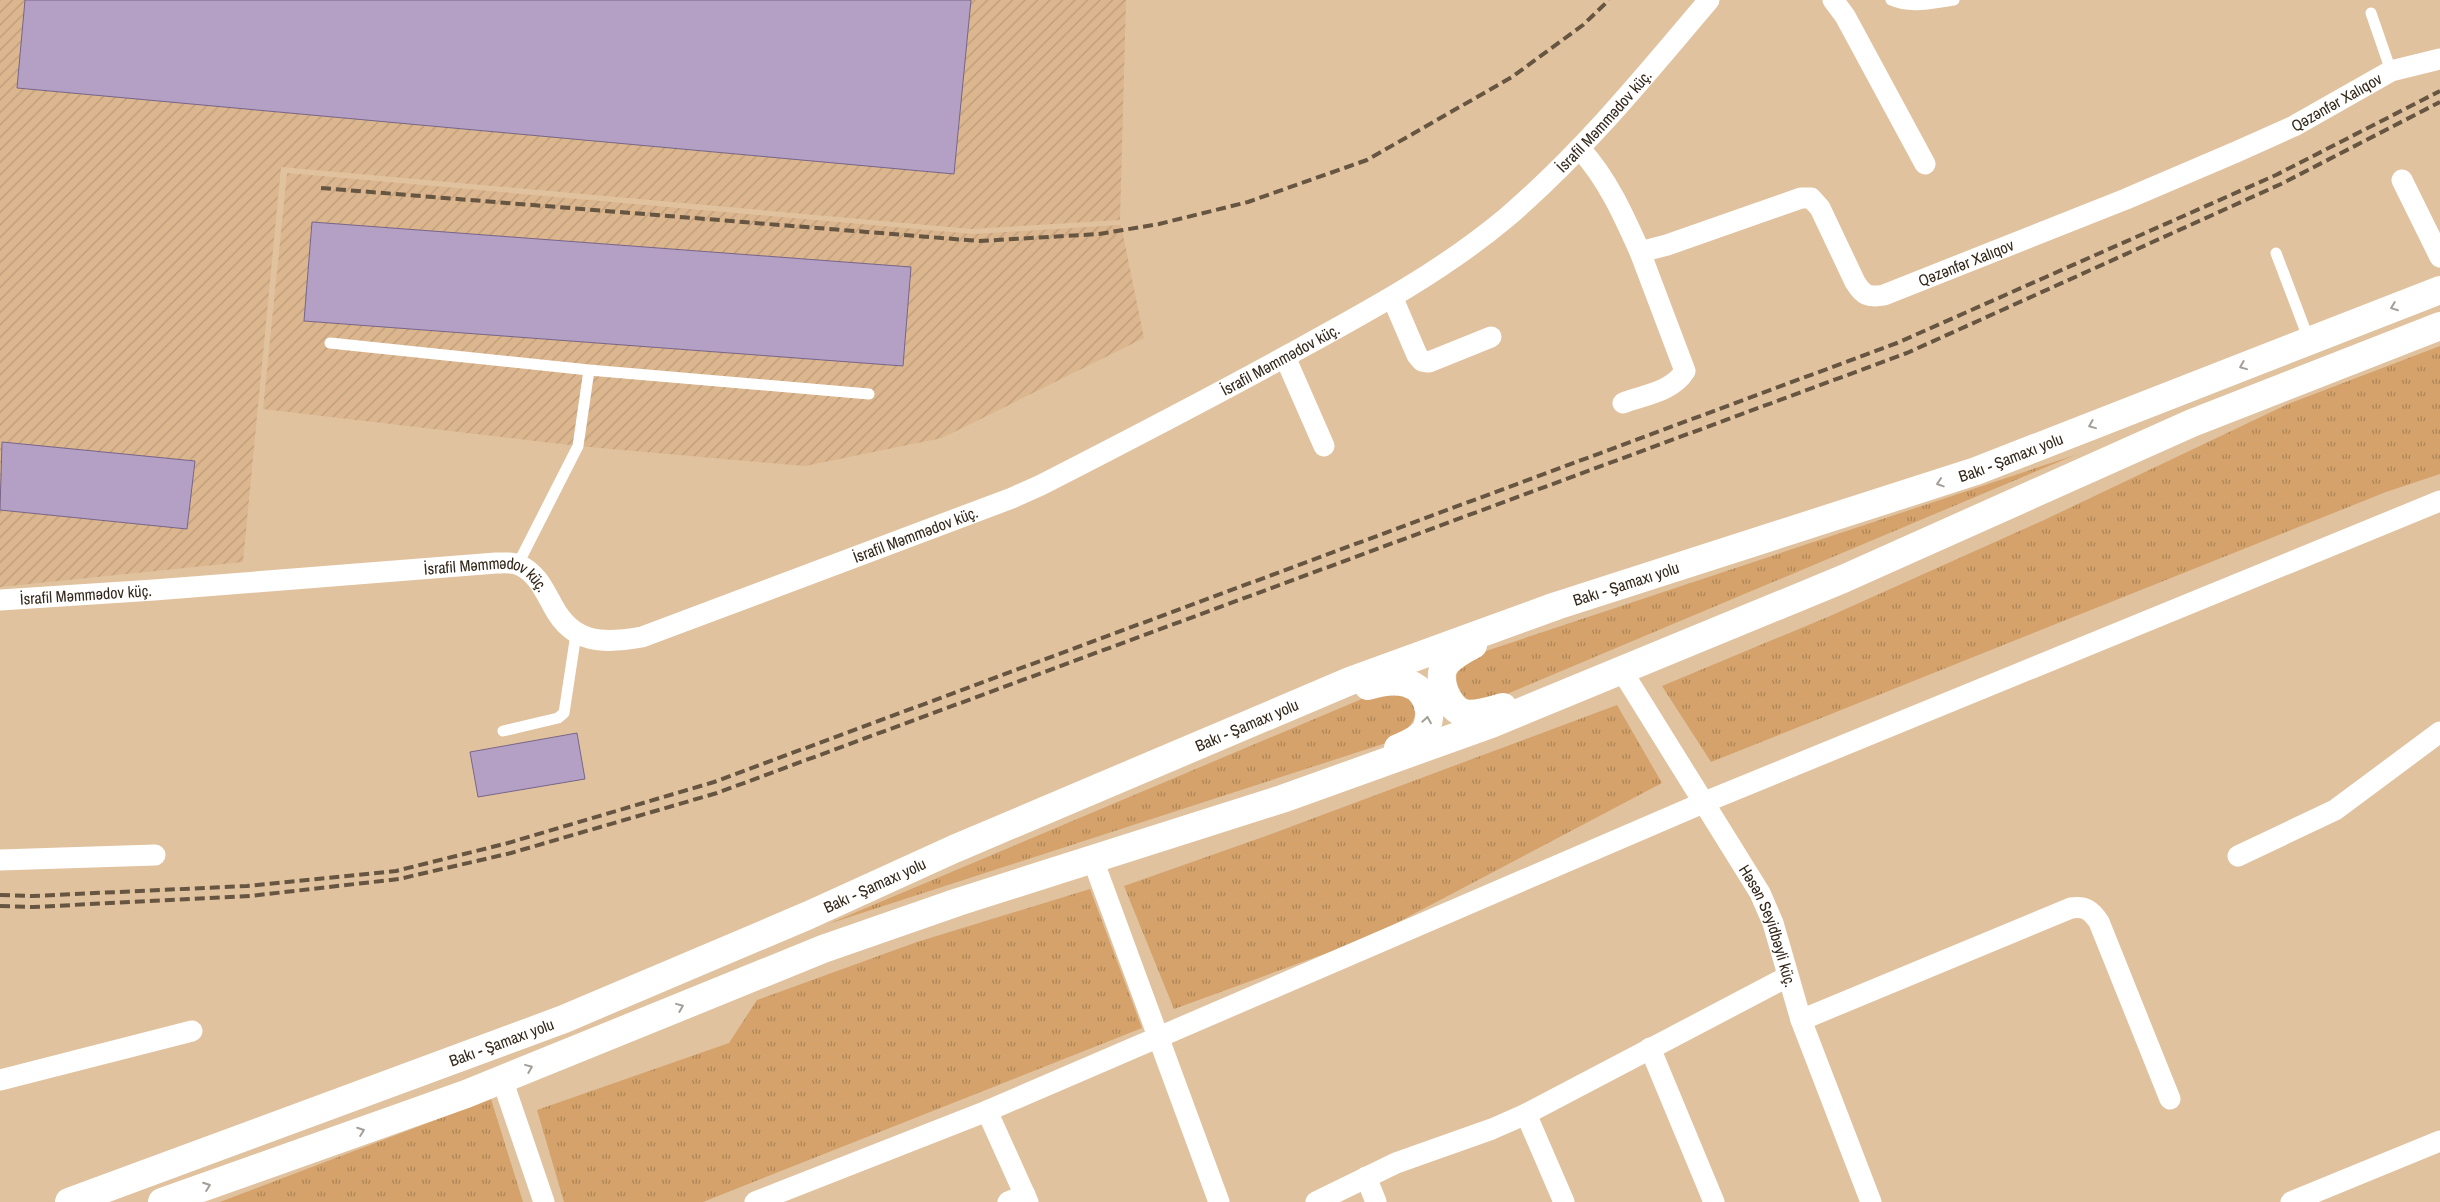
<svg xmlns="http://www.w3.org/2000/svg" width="2440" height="1202" viewBox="0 0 2440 1202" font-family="'Archivo Narrow',sans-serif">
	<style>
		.industrial { fill: url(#industrial-furrows) }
		.grass { fill: url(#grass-tufts) }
		.building { fill: #b4a0c5; stroke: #786588 }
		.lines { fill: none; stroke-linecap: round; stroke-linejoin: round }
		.service { stroke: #fff; stroke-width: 11 }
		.minor { stroke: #fff; stroke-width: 21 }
		.trunk { stroke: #fff; stroke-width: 28 }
		.rail { stroke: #665541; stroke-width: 4; stroke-dasharray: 10 5; stroke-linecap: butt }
		.oneway { stroke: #a49e98 }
		.labels { text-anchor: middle; stroke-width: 4.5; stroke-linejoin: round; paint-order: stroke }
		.street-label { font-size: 16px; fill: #34281b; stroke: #f5e5d4 }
	</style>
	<defs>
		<pattern id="industrial-furrows" width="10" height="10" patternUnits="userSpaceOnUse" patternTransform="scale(1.25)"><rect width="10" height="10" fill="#dbb68e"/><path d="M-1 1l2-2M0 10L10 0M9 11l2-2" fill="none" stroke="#bd9c7a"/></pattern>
		<pattern id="grass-tufts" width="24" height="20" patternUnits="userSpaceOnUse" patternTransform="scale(1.25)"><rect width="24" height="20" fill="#d4a26a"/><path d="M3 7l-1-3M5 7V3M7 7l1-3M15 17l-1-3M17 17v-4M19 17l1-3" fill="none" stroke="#ad8456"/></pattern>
	</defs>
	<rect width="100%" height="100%" fill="#e1c29f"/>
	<!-- industrial -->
	<path class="industrial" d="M0,0H1126L1120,220L972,229L281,167L243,562L0,587Z
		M287,173L973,234L1121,225L1144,338L942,438L805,466L578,446L263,409Z"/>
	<!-- grass -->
	<path class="grass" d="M2440,346V474L2386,492L1711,762L1662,686L1830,616L2042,521L2288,404Z
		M2075,455L1502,696C1495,698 1483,703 1475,702C1468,701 1463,696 1460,690C1448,669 1469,658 1486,651Z
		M1396,691C1401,694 1409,698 1412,703C1423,721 1401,734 1389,742L828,924L1376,693Z
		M1617,705L1662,783L1368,938L1174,1009L1124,886L1263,837Z
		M1090,889L1142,1028L703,1202H564L537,1110L729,1043L757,1000L917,942Z
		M491,1099L523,1202H220Z"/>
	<!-- building -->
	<path class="building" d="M25,0H971L954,174L17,88Z
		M312,222L911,267L903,366L304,321Z
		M2,442L195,461L187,529L0,510Z
		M577,733L585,779L478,797L470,752Z"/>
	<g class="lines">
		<!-- service -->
		<path class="service" d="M1891,0C1912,9 1932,3 1954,0
			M2371,13L2391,71
			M2276,253L2309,340
			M330,343L589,370L869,394
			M518,564L578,446L589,370
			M503,731L558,718L564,713L576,634"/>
		<!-- minor -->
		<g class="minor">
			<path d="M1833,0L1845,16L1925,164"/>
			<path id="s1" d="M1580,149C1607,178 1624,216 1640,252L1667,245L1801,198H1811L1820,208L1855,282C1863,295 1868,298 1884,295L2126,199L2236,152L2294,126L2391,71L2440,59"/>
			<path d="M2402,180L2440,257"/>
			<path d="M1393,299L1417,355L1422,361L1429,362L1491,337"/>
			<path d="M1285,357L1324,446"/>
			<path d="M1623,403C1644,395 1672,392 1685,371L1640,252"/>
			<path id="s2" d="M0,600L154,590L496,563C503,563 513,562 519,565C537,573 544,590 553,606C573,644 603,644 642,637L1012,498L1041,485C1125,442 1208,399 1290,354C1365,313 1440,273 1506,218C1582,153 1645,76 1709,0"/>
			<path id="s3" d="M1622,671L1760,893L1773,923L1801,1020L1871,1202"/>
			<path d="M2238,856L2335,810L2440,732"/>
			<path d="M0,860L155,855"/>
			<path d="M1093,860L1219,1202"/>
			<path d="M1801,1020L2071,908C2085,906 2091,910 2099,922L2170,1099"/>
			<path d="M1650,1048L1714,1202"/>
			<path d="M502,1079L544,1202"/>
			<path d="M0,1080L192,1031"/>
			<path d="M987,1111L1028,1202"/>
			<path d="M1526,1114L1564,1202"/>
			<path d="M1366,1177L1376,1202"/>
			<path d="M755,1202L987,1111L1705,802L2440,501"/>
			<path d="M1008,1202L1025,1195"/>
			<path d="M1316,1202L1396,1163L1492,1129L1526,1114L1787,977"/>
			<path d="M2291,1202L2440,1141"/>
		</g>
		<!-- trunk -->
		<g class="trunk">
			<path d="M1473,645C1463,650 1452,656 1445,665C1436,678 1447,706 1461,712C1473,717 1492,710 1503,707"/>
			<path d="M1368,686C1393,678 1424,678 1429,710C1430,717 1428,727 1424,732C1417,741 1407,744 1398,748"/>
			<path id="s4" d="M69,1202L564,1019L809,915L954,849L1350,681L1556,606L1976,471L2440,290"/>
			<path d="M162,1202L466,1094L823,949L958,902L1282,799L1491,724L1843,579L2192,423L2440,326"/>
		</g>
		<!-- rail -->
		<path class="rail" d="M321,188L979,241L1099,234L1159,224L1248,202L1367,160L1512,77L1583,25L1609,0
			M0,895L32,896L247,886L396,871L508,843L714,782L1897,343L2276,175L2440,91
			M0,906L33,907L250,896L399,879L511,853L717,793L1907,353L2281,184L2440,102"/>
	</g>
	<!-- one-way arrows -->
	<defs><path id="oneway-chevron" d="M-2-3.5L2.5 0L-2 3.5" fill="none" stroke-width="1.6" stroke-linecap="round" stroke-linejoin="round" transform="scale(1.25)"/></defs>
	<g class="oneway">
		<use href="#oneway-chevron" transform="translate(2394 307) rotate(159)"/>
		<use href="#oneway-chevron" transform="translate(2243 366) rotate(158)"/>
		<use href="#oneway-chevron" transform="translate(2092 425) rotate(158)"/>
		<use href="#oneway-chevron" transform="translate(1940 483) rotate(162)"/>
		<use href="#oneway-chevron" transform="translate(1427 720) rotate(-81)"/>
		<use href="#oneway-chevron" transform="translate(680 1007) rotate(-22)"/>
		<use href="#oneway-chevron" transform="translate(529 1068) rotate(-22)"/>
		<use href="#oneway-chevron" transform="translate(361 1131) rotate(-20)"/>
		<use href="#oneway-chevron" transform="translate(207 1186) rotate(-20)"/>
	</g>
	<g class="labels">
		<!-- street labels -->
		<g class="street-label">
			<text dy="6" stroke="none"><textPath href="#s1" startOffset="922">Qəzənfər Xalıqov</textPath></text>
			<text dy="6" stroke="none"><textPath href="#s2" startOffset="1780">İsrafil Məmmədov küç.</textPath></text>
			<text dy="6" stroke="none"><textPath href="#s1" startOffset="518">Qəzənfər Xalıqov</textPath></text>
			<text dy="6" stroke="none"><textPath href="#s2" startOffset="1375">İsrafil Məmmədov küç.</textPath></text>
			<text dy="6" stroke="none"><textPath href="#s4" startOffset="2081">Bakı - Şamaxı yolu</textPath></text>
			<text dy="6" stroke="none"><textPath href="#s2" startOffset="970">İsrafil Məmmədov küç.</textPath></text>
			<text dy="6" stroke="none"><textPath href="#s2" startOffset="491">İsrafil Məmmədov küç.</textPath></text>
			<text dy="6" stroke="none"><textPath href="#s4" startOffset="1676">Bakı - Şamaxı yolu</textPath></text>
			<text dy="6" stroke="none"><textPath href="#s2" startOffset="86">İsrafil Məmmədov küç.</textPath></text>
			<text dy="6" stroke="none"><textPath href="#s4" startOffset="1271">Bakı - Şamaxı yolu</textPath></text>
			<text dy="6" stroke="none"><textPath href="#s4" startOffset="866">Bakı - Şamaxı yolu</textPath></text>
			<text dy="6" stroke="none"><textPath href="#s3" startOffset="295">Həsən Seyidbəyli küç.</textPath></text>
			<text dy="6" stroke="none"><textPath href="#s4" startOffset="461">Bakı - Şamaxı yolu</textPath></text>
		</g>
	</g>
</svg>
